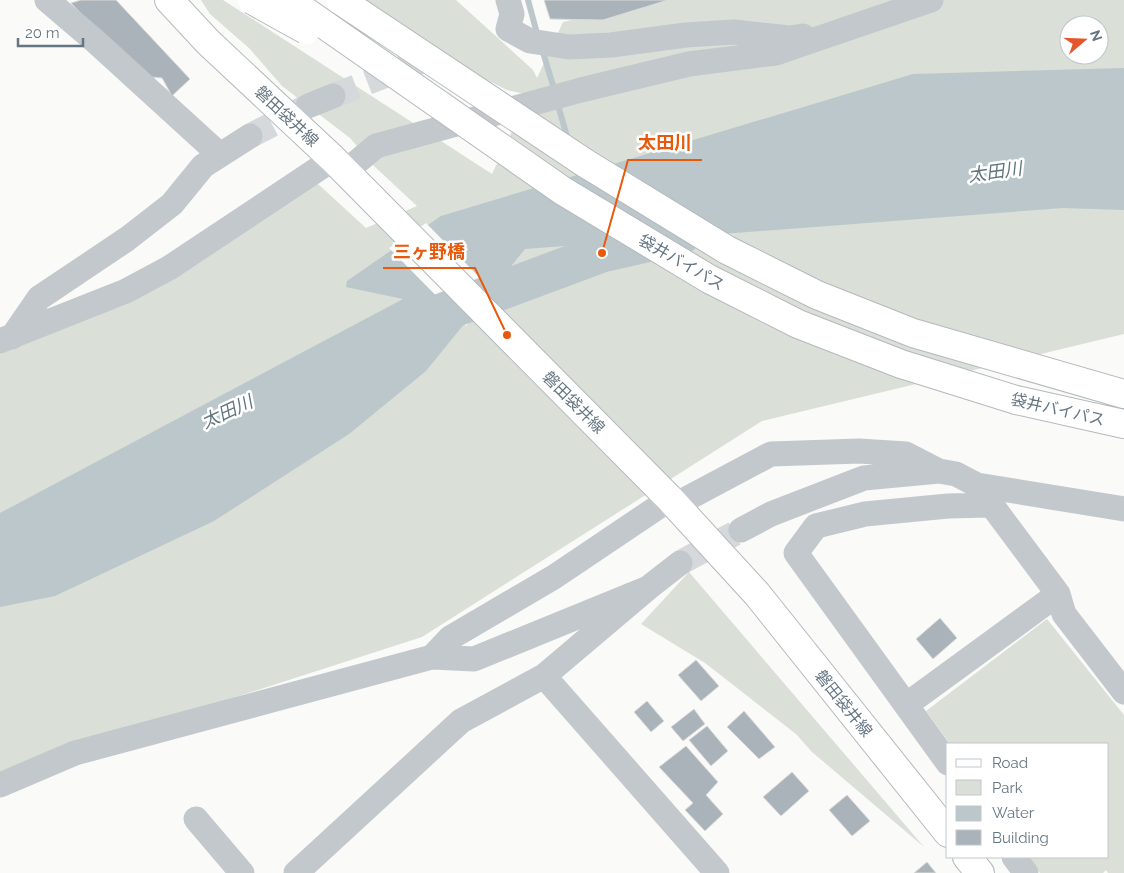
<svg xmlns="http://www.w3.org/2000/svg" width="1124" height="873" viewBox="0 0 1124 873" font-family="Raleway,'Noto Sans JP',sans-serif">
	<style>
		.green { fill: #dadfd7; fill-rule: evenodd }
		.water { fill: #bbc7cb }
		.pier { fill: #fafaf8 }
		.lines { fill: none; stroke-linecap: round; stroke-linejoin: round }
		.stream { stroke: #bbc7cb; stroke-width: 6 }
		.river { stroke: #bbc7cb; stroke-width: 39 }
		.building { fill: #aab3b9; stroke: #dcdcda }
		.minor-tunnel { stroke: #d5d9db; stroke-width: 25; stroke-dasharray: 25 12; stroke-linecap: butt }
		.major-casing { stroke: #b5babe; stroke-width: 30 }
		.highway-casing { stroke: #b4b9bd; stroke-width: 30 }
		.minor { stroke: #c3c8cc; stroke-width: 25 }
		.major { stroke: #fff; stroke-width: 28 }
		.highway { stroke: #fff; stroke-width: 28 }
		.highway-bridge-casing { stroke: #b4b9bd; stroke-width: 30; stroke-linecap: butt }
		.highway-bridge { stroke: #fff; stroke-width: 28 }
		.labels { text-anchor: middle; stroke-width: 5; stroke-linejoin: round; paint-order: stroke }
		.street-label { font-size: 16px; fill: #657683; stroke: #fff }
		.water-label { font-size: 18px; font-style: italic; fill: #60757c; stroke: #fff }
		.leader { fill: none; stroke: #e8590c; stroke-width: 2 }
		.callout-dot { fill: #e8590c; stroke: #fff; stroke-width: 2 }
		.callout-label { font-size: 18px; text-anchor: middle; font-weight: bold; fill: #e8590c; stroke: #fff; stroke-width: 5; stroke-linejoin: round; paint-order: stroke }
	</style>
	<rect width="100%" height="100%" fill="#fafaf8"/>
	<!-- green -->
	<path class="green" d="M201,0H223L492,174L529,95L507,90L437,55L356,0H456L533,70L537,78L563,22L659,0H1124V334L762,421L422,637L41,760L0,780V340L126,291L318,184L366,228L417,206L375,167L350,138L282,86L250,49L210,14ZM1069,25H1099V55H1069Z
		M689,572L924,847L812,752L796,734L705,663L641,624Z
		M1047,619L1124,715V873H1108L1106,870L1103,873H1040L1028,857H1108V744H950L926,711Z"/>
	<!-- water -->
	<path class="water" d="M1124,68V210L1063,208L525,249L426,371L349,434L214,521L55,596L0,607V513L403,299L346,287L347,281L441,216L913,74Z"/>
	<!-- pier -->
	<path class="pier" d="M426,223L494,292L466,326L389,248Z"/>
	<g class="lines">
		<!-- stream -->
		<path class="stream" d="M528,0L538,37
			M542,49L555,92
			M557,102L569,143
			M597,236L602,253"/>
		<!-- river -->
		<path class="river" d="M438,314L602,253L681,235"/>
	</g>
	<!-- building -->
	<path class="building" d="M81,0H116L190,79L172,96L162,78L140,76L71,3Z
		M544,0H668L603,20L550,19Z
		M940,618L957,638L933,659L916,639Z
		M696,660L719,686L701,701L678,675Z
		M647,701L664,721L651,732L634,712Z
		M694,709L705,724L683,741L671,727Z
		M744,711L775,747L759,759L727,727Z
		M707,726L728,751L711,766L689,740Z
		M686,746L718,782L706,795L723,814L705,831L685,810L693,803L659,767Z
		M792,772L809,791L781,816L763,797Z
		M847,795L870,821L852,836L829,810Z
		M927,862L936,873H914Z"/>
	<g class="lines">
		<!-- minor-tunnel -->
		<path class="minor-tunnel" d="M333,96L437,55
			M250,136L306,107
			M680,563L741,530"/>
		<!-- major casing -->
		<g class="major-casing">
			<path id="major" d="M169,0L208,42L333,159L670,499L757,594L948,833
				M967,857L980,873"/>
		</g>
		<!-- highway casing -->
		<g class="highway-casing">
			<path id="highway" d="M585,163L727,250L817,295L913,333L1124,394
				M1016,400L1124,424"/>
		</g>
		<!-- minor -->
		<path class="minor" d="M47,0L95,41L220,155
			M508,0L512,14L508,29L530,41L569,47L611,45L686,35L734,32L789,38L803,36
			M308,106L333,96
			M345,172L376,146L581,90L689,64L776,53L931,0
			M12,337L39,298L127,239L172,204L203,166L250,136
			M0,341L126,291L169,268L333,159
			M982,492L1058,594L1064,614L1124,692
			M675,505L771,454L859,451L906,454L939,471L956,474L977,485L1124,509
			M741,530L771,514L864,478L939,471
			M432,657L450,638L554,577L670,499
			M544,676L717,873
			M906,705L1058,594
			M948,763L796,553L816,526L865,514L948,506L990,505
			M0,785L75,753L432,657L474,659L648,588
			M196,819L242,873
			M1014,857L1026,873
			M296,873L461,721L544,676L648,588L680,563"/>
		<!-- major -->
		<use href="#major" class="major"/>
		<!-- highway -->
		<use href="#highway" class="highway"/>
		<!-- highway-bridge casing -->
		<g class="highway-bridge-casing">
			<path id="highway-bridge" d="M252,0L306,30
				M289,0L563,191L709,279L798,324L901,364L1016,400
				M340,0L585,163"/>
		</g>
		<!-- highway-bridge -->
		<use href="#highway-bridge" class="highway-bridge"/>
	</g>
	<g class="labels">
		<!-- street labels -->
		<g class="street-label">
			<text transform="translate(287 116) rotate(43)" y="6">磐田袋井線</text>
			<text transform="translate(682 262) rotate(30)" y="6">袋井バイパス</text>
			<text transform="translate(574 402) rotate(45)" y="6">磐田袋井線</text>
			<text transform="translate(1058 409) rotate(13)" y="6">袋井バイパス</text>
			<text transform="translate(844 703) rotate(51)" y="6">磐田袋井線</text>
		</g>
		<!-- water labels -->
		<g class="water-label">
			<text transform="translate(995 172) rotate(-8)" y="6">太田川</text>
			<text transform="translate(227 412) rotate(-25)" y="6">太田川</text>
		</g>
	</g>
	<!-- callouts -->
	<path class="leader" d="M602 253L628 160H702M507 335L475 268H383"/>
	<g class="callout-dot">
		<circle cx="602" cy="253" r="5"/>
		<circle cx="507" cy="335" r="5"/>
	</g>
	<g class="callout-label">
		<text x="665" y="149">太田川</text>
		<text x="429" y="258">三ヶ野橋</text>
	</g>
	<!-- legend -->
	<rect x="946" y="743" width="162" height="115" fill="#ffffff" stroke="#c1c8cd"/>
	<rect x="956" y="759" width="25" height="8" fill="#ffffff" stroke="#c1c8cd"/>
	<text x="992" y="768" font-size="15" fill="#657683">Road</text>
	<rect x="956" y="780" width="25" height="15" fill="#dadfd7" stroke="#c1c8cd"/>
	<text x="992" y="793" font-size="15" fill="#657683">Park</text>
	<rect x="956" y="806" width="25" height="15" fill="#bbc7cb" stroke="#c1c8cd"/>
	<text x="992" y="818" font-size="15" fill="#657683">Water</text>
	<rect x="956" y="830" width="25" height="15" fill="#aab3b9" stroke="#c1c8cd"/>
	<text x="992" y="843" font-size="15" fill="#657683">Building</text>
	<!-- north arrow -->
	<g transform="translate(1084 40) rotate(71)"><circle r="24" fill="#ffffff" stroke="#c1c8cd"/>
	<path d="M0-4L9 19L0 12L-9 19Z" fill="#e4572e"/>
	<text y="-8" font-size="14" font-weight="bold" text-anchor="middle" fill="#657683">N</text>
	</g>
	<!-- scale -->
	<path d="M18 38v8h65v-8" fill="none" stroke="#657683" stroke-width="2.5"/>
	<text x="25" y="38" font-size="15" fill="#657683" stroke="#ffffff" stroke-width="4" paint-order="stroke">20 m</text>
</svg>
